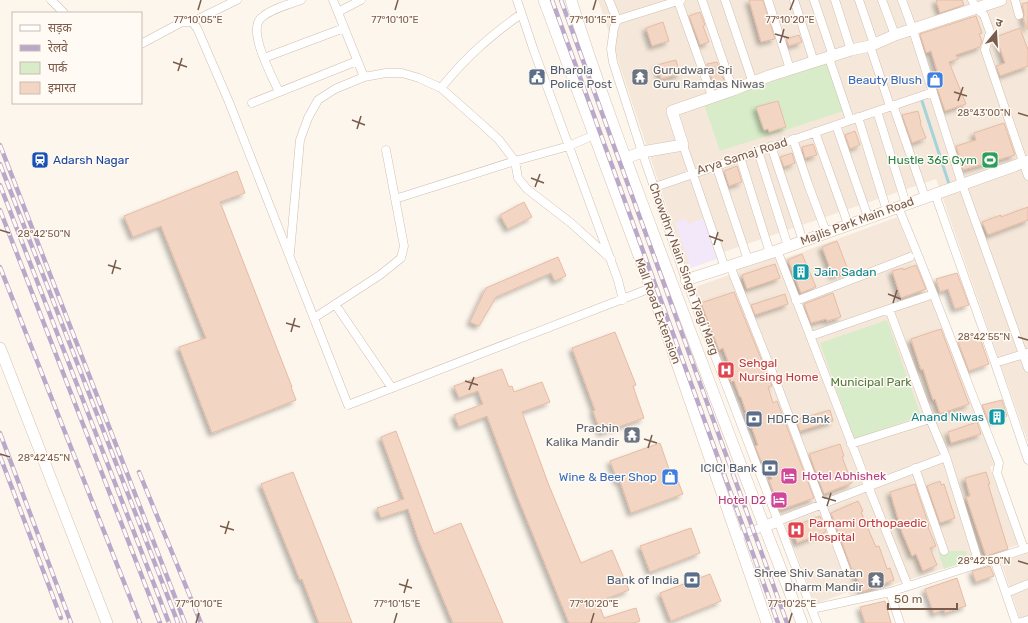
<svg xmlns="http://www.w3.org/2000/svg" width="1028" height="623" viewBox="0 0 1028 623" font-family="Rubik,'Noto Sans Devanagari',sans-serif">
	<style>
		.residential { fill: #f5e8da }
		.education { fill: #f3e8fa }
		.green { fill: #d8ecc9 }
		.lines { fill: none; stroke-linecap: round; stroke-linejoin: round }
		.stream { stroke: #a5d3da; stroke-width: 3 }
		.building { fill: #f3d5c3; stroke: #e6bba3; filter: url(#shadow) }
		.street-casing { stroke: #d1beb0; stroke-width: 9 }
		.secondary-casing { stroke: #d6c0b0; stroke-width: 12 }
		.street { stroke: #fff; stroke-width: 8 }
		.secondary { stroke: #fff; stroke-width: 11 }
		.rail-casing { stroke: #b9a8c9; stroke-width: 4.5 }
		.rail { stroke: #fffaf3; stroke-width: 3; stroke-dasharray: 9; stroke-linecap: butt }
		.ticks { fill: none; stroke: #7a5c4d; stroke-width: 1.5 }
		.labels { text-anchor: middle; stroke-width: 3; stroke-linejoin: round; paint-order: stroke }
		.service-label { font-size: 12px; fill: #4e5e75; stroke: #fffaf3; text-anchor: start }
		.worship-label { font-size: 12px; fill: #5b616d; stroke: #fffaf3; text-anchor: end }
		.shop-label { font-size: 12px; fill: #366cbe; stroke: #fffaf3; text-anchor: end }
		.street-label { font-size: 12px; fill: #7a5c4d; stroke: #fffaf3 }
		.transit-label { font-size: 12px; fill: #164399; stroke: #fffaf3; text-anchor: start }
		.leisure-label { font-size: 12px; fill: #27864d; stroke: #fffaf3; text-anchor: end }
		.culture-label { font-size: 12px; fill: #0d838f; stroke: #fffaf3; text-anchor: start }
		.health-label { font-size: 12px; fill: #be3a42; stroke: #fffaf3; text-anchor: start }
		.park-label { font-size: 12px; fill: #537a41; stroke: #fffaf3 }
		.hotel-label { font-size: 12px; fill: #b23c85; stroke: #fffaf3; text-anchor: start }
		.ticks-label { font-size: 10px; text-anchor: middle; fill: #7a5c4d; stroke: #fffaf3; stroke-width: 3; stroke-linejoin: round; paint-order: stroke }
	</style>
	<defs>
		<filter id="shadow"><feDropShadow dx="-3.5" dy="3.5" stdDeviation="2" flood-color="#0004"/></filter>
	</defs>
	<rect width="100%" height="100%" fill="#fdf6ec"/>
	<!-- residential -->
	<path class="residential" d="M598,0H1028V443L936,179L686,265Z
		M897,217L915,260H919L998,464L990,467L1018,545L851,598L848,592L815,604L780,511L778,512L776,505L777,504L762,462L757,464L750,446L755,444L732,383L729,384L692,288L738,272L737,269L776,256L778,261Z
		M1028,553V623H1021L1001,562Z"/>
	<!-- education -->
	<path class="education" d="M705,218L719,258L691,268L675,222L686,219L688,224Z"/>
	<!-- green -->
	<path class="green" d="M828,63L844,111L720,151L704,104Z
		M887,320L921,416L854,439L820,343Z
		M944,551H966L969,561L944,569L938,552Z"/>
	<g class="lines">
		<!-- stream -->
		<path class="stream" d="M921,98L949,184"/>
	</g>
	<!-- building -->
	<path class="building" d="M749,0H763L775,39L761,42Z
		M936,0H962L964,5L940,13Z
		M1028,2V29H1027L1023,18L1024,14L1022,4Z
		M700,12L705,25L703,26L709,42L700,45L689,16Z
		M976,16L982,33L979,34L982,41L980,47L956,55L958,59L949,62L966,104L945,111L933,76L938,74L931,51L926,53L920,34Z
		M663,22L669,41L652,46L646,28Z
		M1020,28L1028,50V66L1000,76L996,66L1005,63L996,37Z
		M799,35L802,42L789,46L786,39Z
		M676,60L680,74L661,79L657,65Z
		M717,62L726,85L715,89L707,64Z
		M778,101L786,127L769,132L768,129L764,130L756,107Z
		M918,111L921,123H920L926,138L912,143L902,115Z
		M1004,123L1015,155L963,170L956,146L976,140L974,133Z
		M855,131L860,145L850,149L845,135Z
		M813,144L817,155L805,158L802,147Z
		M792,153L795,163L784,167L780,157Z
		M737,166L742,182L729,186L724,171Z
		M237,171L245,193L220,202L292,387H291L296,400L212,433L179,347L206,338L161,226L133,237L124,216Z
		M524,202L532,217L508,229L500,215Z
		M1028,207V220L988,235L982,222L1001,215V217Z
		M837,241L848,270L833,276L822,247Z
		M802,254L816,287L801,293L788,260Z
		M558,257L566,276L555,281L551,273L496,297L479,326L470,322L486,288Z
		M775,264L780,278L747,289L742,275Z
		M916,265L926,289L901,298L892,271L903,268V270Z
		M957,273L969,305L955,309L948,289L940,292L936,279Z
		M734,292L772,386L768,387L773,403L777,401L814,498L780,510L769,480L772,479L765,460L761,461L755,446L758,445L752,428H750L745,413L746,412L741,397H740L734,381L731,382L725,365L729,364L723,348L719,350L701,303Z
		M833,293L841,317L827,321L826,319L811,323L804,304Z
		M785,294L788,304L755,315L751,305Z
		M941,329L969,404L940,414L935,399L933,400L923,369L921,370L911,339Z
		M615,332L636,385L633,386L644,418L601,433L593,411L595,410L572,348Z
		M979,335L989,364L969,371L958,342Z
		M502,369L509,387L512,386L514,392L542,382L550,402L522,412L548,483L581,563L612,550L629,590L598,602L604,618L636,608L640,621L634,623H569L518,498L487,416L459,427L454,415L483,404L478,391L459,398L454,386Z
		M1002,400L1007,416L989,422L982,405Z
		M830,410L833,421L800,431L796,420Z
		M977,422L981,434L951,443L948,432Z
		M396,431L434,534L461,523L503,623H453L418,539L408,509L381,518L377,508L404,499L381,437Z
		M660,443L670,472L674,471L683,494L631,513L620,481L618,482L610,461Z
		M840,444L844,456L842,457L852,483L824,494L809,454Z
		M293,472L333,573L352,623H319L302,579L300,580L261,484Z
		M986,472L990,484H988L1008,549L986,556L966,497L970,496L965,478Z
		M940,481L941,485L944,484L955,518L940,523L927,486Z
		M915,484L929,526L928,527L936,546L930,548L937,565L923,571L916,554L912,556L902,532L890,492Z
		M858,501L863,511L861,512L876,547L879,546L887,569L890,568L894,580L862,592L854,569L852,570L831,513Z
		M820,516L826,532L797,543L792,527Z
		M691,528L700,553L650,572L640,546Z
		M990,566L994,576L976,582L972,571Z
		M710,574L721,601L671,621L660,593Z
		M957,578L966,606L945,613L944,609L934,614L925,589Z
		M885,601L891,623H865L860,607Z"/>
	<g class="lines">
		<!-- street casing -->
		<g class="street-casing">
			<path id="street" d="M51,0L64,13
				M333,0L364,77
				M517,0L534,51L618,280L623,300
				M609,0L617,20L614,28L611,49L613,62L642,152L686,280L817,623
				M702,0L733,90
				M725,0L753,83
				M768,0L790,69
				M794,0L814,62
				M814,0L833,56
				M835,0L851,50
				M859,0L874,44
				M882,0L895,35
				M902,0L913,30L962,184L1028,368
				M972,0L976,8L984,15L990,32L985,50L1028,176
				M1015,0L1019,15
				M678,1L712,96
				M338,12L361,0
				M617,20L681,0
				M192,22L197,28L229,102L348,405L651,288
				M141,44L182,22H192L237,0
				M870,46L890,106
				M264,58L344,28
				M829,58L850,120
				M441,88C466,57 489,37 521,14
				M279,92C272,76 247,31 261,18C272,8 288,5 301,0
				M252,103L357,61
				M893,105L925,197
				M877,111L906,204
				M858,117L887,211
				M836,125L868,217
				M815,132L848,224
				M793,139L808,184L826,232
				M683,145L725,268
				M771,146L803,241
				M758,151L788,246
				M740,157L770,253
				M716,165L748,260
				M655,187L933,92
				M935,194L995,363L1028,460
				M395,199L515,161L569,146L594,135
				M898,207C934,291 965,378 999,463L997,473L1024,549
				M777,250L868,486L908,586
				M290,253L300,140L308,118L318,100L335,89L364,77L386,73H402L419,78L441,88L485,127L499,140L515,161L518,178L527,189L571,223L611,259
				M730,266L778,387L847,572
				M796,301L910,257
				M335,304L392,388
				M889,309L928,296
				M314,318L380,275L395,263L401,258L404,246L386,150
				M811,336L889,309L930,419L946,457L977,557
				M995,363L1027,353
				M851,444L930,419
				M915,468L944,551
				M778,521L946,457
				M737,536L763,527
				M994,559L1016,623
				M890,592L900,623
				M1006,593L1028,584
				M812,609L890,592L1028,548
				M1018,623L1028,620"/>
		</g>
		<!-- secondary casing -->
		<g class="secondary-casing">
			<path id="secondary" d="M544,0L651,288L767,623
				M571,0C601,96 637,189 672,283C715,397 757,510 802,623
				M626,158L642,152L683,145L672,111L733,90L769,76L851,50L870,46L895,35L1001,0
				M686,280L770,253L1028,161
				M0,348L107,623
				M763,527L778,521"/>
		</g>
		<!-- street -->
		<use href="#street" class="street"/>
		<!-- secondary -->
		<use href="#secondary" class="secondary"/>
		<!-- rail casing -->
		<g class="rail-casing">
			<path id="rail" d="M552,0L778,623
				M561,0L787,623
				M0,145L185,623
				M0,164L178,623
				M0,185L169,623
				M0,210L160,623
				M0,267L140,623
				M0,433L71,623
				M0,456L61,618
				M139,472L201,623"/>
		</g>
		<!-- rail -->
		<use href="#rail" class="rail"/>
	</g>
	<!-- ticks -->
	<path class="ticks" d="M198,10L201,0M395,10L398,0M593,10L596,0M790,10L794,0M775,34L789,38M780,43L784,29M173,62L187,67M178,71L182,58M954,92L967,96M958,101L963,87M1018,113L1028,116M352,120L365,125M357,129L361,116M531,178L544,183M535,187L540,174M0,230L10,233M709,236L723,241M714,245L718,232M108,265L121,269M112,274L116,260M888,294L901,299M893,303L897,290M286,323L300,327M291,332L295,318M1018,337L1028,340M465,381L478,385M469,390L474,377M644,439L657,443M648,448L652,435M0,454L10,457M822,497L836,501M827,506L831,493M220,526L234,530M225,534L229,521M1018,561L1028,564M399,584L412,588M404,593L408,579M196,623L199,613M394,623L397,613M591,623L594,613M789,623L792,613"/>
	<!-- icons -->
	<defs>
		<g id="civic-square" transform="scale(0.9)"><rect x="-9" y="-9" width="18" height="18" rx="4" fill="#5c6f8a" stroke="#fffaf3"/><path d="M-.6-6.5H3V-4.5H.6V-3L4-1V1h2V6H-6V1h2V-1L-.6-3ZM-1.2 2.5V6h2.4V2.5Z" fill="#fff"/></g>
		<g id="temple-square" transform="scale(0.9)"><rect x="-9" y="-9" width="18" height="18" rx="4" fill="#6b7280" stroke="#fffaf3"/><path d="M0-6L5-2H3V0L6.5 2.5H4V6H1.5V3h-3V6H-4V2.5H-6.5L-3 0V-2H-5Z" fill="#fff"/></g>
		<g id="shop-square" transform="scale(0.9)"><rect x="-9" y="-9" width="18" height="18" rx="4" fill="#3f7fe0" stroke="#fffaf3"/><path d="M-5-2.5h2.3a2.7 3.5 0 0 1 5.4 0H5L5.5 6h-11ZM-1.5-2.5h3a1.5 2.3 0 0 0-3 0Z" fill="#fff"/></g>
		<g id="station-square" transform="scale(0.9)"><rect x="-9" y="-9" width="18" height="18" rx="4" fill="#1a4fb4" stroke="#fffaf3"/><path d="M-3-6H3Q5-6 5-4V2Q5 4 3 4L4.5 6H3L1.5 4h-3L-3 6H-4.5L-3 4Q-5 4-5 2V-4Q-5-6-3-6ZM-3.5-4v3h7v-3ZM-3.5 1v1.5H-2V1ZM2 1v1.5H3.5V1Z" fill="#fff"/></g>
		<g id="stadium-square" transform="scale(0.9)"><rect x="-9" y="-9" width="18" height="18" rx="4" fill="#2e9e5b" stroke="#fffaf3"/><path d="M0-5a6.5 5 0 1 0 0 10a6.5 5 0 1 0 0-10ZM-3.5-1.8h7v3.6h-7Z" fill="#fff"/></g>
		<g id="building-square" transform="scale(0.9)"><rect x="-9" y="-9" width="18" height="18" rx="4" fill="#0f9aa8" stroke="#fffaf3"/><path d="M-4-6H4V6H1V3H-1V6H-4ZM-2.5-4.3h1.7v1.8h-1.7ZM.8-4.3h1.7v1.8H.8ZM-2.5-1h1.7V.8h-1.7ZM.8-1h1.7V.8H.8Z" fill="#fff"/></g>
		<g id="hospital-square" transform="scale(0.9)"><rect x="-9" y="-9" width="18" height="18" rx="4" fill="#e0444e" stroke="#fffaf3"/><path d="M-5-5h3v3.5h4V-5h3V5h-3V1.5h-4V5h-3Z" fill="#fff"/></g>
		<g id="bank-square" transform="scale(0.9)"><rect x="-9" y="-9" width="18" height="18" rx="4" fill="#5c6f8a" stroke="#fffaf3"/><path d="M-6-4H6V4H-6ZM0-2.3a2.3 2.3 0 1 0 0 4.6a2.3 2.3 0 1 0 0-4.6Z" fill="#fff"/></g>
		<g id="hotel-square" transform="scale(0.9)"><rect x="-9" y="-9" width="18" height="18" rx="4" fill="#d1479c" stroke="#fffaf3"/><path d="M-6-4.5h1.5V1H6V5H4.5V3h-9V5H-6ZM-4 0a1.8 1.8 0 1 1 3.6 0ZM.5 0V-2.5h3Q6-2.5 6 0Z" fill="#fff"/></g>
	</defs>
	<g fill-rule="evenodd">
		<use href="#civic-square" x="537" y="77"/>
		<use href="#temple-square" x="640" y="77"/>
		<use href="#shop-square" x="935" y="80"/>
		<use href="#station-square" x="40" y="160"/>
		<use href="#stadium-square" x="990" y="160"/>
		<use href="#building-square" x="801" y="272"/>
		<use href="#hospital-square" x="726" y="370"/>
		<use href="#building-square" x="997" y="417"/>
		<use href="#bank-square" x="754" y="419"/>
		<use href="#temple-square" x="632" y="435"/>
		<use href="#bank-square" x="770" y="468"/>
		<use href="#hotel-square" x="789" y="476"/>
		<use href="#shop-square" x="670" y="477"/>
		<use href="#hotel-square" x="779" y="500"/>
		<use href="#hospital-square" x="796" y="530"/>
		<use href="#bank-square" x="692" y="580"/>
		<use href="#temple-square" x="876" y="580"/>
	</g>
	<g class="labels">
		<!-- service labels -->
		<g class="service-label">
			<text x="550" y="74">Bharola<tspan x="550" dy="14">Police Post</tspan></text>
			<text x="767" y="423">HDFC Bank</text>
			<text x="757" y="472" text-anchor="end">ICICI Bank</text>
			<text x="679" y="584" text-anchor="end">Bank of India</text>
		</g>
		<!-- worship labels -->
		<g class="worship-label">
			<text x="653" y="74" text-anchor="start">Gurudwara Sri<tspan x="653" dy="14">Guru Ramdas Niwas</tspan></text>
			<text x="619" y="432">Prachin<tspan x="619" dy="14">Kalika Mandir</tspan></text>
			<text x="863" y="577">Shree Shiv Sanatan<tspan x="863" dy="14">Dharm Mandir</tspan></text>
		</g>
		<!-- shop labels -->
		<g class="shop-label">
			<text x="922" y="84">Beauty Blush</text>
			<text x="657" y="481">Wine &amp; Beer Shop</text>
		</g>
		<!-- street labels -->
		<g class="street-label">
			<text transform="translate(742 156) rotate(-18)" y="4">Arya Samaj Road</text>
			<text transform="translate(857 221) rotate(-20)" y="4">Majlis Park Main Road</text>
			<text transform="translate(684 269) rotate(70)" y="4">Chowdhry Nain Singh Tyagi Marg</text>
			<text transform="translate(658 311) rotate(70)" y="4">Mall Road Extension</text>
		</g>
		<!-- transit labels -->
		<g class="transit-label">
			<text x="53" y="164">Adarsh Nagar</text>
		</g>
		<!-- leisure labels -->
		<g class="leisure-label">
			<text x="977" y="164">Hustle 365 Gym</text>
		</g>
		<!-- culture labels -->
		<g class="culture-label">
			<text x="814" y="276">Jain Sadan</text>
			<text x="984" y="421" text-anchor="end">Anand Niwas</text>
		</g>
		<!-- health labels -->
		<g class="health-label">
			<text x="739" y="367">Sehgal<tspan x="739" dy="14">Nursing Home</tspan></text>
			<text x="809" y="527">Parnami Orthopaedic<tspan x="809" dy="14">Hospital</tspan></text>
		</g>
		<!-- park labels -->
		<g class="park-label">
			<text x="871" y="386">Municipal Park</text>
		</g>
		<!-- hotel labels -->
		<g class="hotel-label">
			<text x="802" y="480">Hotel Abhishek</text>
			<text x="766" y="504" text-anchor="end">Hotel D2</text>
		</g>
	</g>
	<g class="ticks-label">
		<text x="198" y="23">77°10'05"E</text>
		<text x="395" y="23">77°10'10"E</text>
		<text x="593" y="23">77°10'15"E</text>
		<text x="790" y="23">77°10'20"E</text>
		<text x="984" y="116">28°43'00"N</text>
		<text x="44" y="237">28°42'50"N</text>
		<text x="984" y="340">28°42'55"N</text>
		<text x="44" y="461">28°42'45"N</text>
		<text x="984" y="564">28°42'50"N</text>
		<text x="199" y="607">77°10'10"E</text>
		<text x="397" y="607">77°10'15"E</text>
		<text x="594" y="607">77°10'20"E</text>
		<text x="792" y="607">77°10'25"E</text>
	</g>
	<!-- legend -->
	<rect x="12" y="12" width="130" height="92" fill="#fffaf3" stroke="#cabbb1"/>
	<rect x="20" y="25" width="20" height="6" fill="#ffffff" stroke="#cabbb1"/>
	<text x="48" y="32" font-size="12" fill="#7a5c4d">सड़क</text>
	<rect x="20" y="45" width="20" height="6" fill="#b9a8c9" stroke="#cabbb1"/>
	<text x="48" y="52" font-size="12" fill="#7a5c4d">रेलवे</text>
	<rect x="20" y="62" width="20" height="12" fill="#d8ecc9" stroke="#cabbb1"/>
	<text x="48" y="72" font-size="12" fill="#7a5c4d">पार्क</text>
	<rect x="20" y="82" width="20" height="12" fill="#f3d5c3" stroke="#cabbb1"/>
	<text x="48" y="92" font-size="12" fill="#7a5c4d">इमारत</text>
	<!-- north arrow -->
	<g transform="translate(996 32) rotate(18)" stroke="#fffaf3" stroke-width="3" paint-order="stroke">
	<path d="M0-3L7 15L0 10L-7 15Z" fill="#7a5c4d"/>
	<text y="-6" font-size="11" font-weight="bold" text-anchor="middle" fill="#7a5c4d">उ</text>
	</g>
	<!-- scale -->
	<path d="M888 603v6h69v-6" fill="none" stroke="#7a5c4d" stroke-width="2"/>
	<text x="894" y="603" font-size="12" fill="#7a5c4d" stroke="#fffaf3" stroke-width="3" paint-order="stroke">50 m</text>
</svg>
